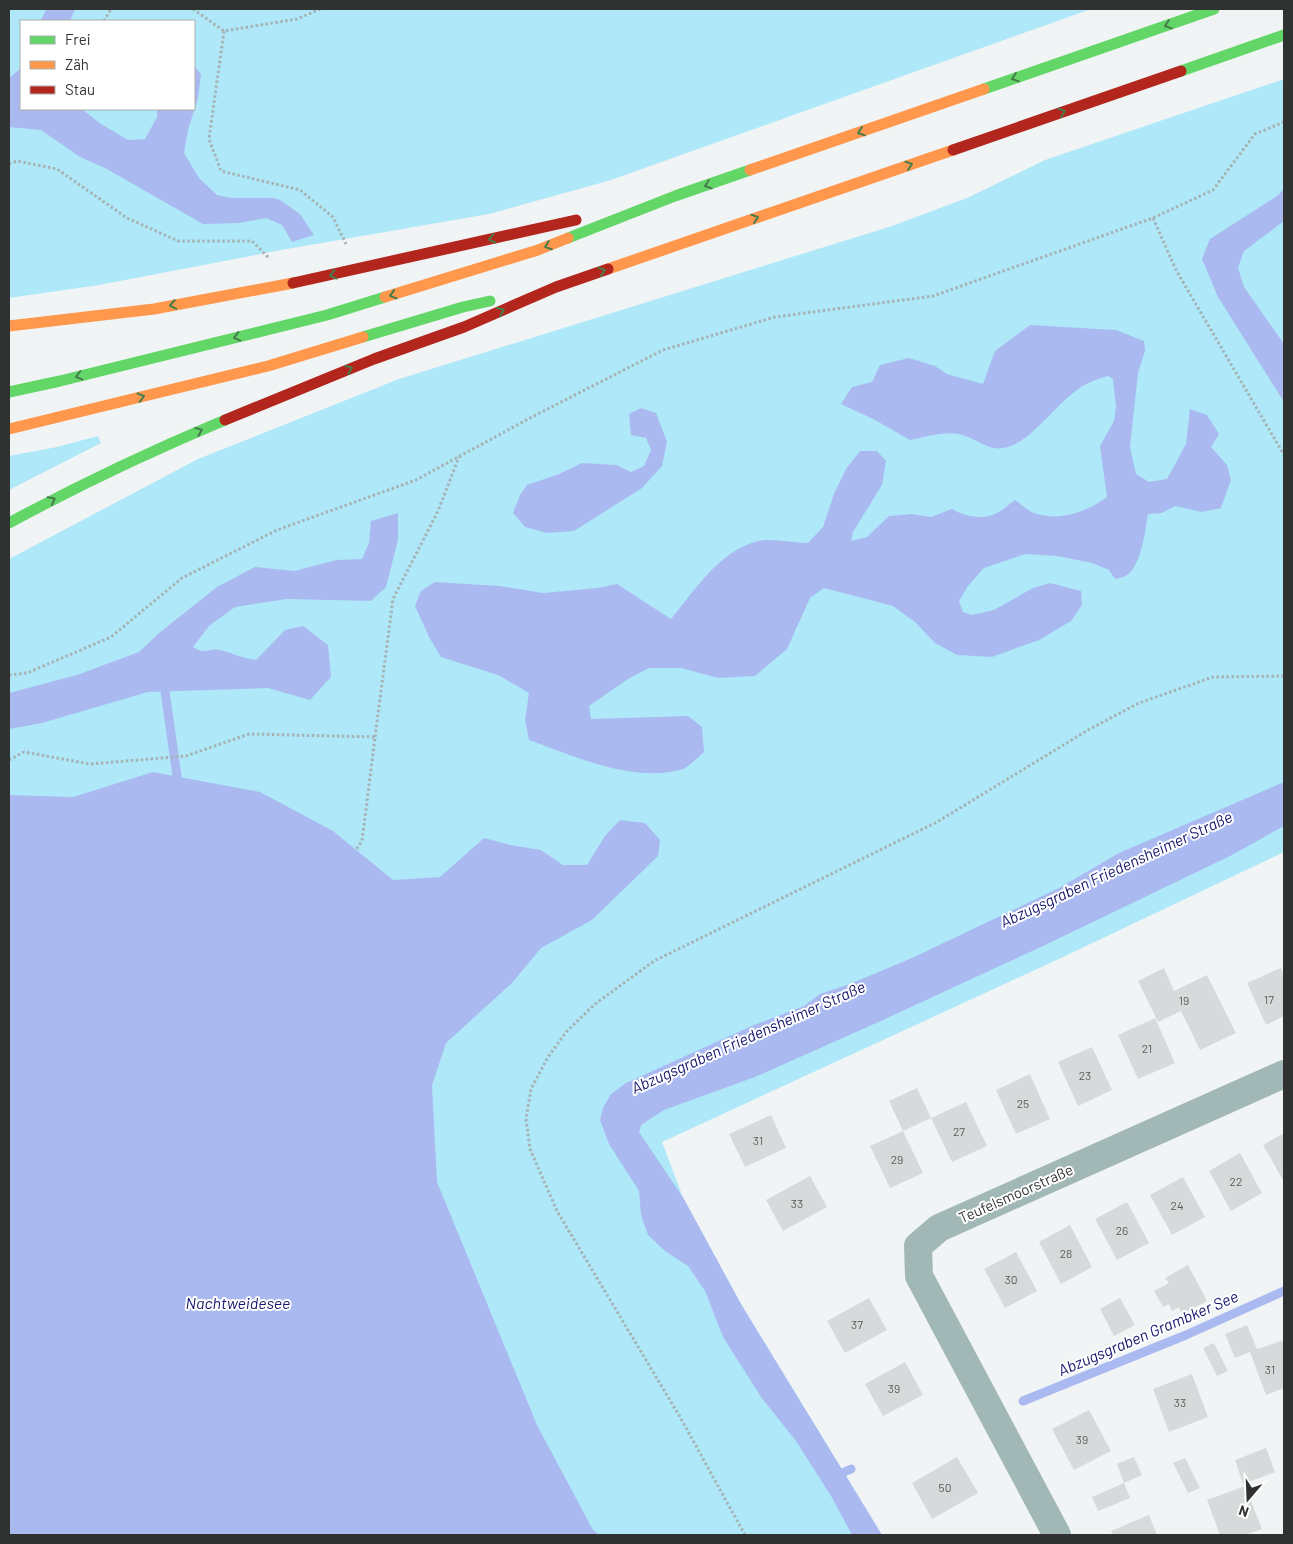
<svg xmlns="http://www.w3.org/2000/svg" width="1293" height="1544" viewBox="0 0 1293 1544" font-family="Barlow,sans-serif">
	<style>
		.green { fill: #afe8f9; fill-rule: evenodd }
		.water { fill: #aabaf1 }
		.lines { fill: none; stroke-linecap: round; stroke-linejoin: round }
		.stream { stroke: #aabaf1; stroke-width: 9 }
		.building { fill: #d7dadb }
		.path { stroke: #a5b3b3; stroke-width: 3; stroke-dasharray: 2.5 2.5; stroke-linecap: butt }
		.street { stroke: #a2b8b7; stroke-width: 28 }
		.fast { stroke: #63d668; stroke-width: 11 }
		.slow { stroke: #ff974d; stroke-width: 11 }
		.jam { stroke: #b3261e; stroke-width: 11 }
		.oneway { stroke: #477c4a }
		.labels { text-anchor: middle; stroke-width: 4; stroke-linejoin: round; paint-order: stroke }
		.number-label { font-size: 12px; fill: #5a5c5c }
		.street-label { font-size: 15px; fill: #303232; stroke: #fff }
		.water-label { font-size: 16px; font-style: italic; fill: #15166f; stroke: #fff }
	</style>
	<rect width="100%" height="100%" fill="#f1f4f5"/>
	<!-- green -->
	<path class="green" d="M9,9H1091L611,180L489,214L287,249L99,285L9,298ZM21,21H194V109H21Z
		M1284,79V852L1063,957L662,1142L684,1200L741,1304L882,1535H9V559L198,459L399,379L892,226L967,198L1045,160Z
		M98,436L101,443L9,490V456L57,447Z"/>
	<!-- water -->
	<path class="water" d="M47,9H75L70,21H40Z
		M194,66L201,74L198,98L188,130L184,153L199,178L217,195L232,198H274L280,200L300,214L314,235L292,242L282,225L266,218L239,223L203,224L105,168L80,157L41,130L9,127V78L21,68V109H82L101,124L128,140L145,139L157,117V109H194Z
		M1284,189V221L1244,251L1238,268L1244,287L1284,344V402L1218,297L1202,259L1210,239L1277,196Z
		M1030,325L1116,330L1144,341L1145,351L1138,373L1130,447L1136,474L1149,482L1167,479L1186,444L1190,409L1207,415L1219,434L1211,447L1227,465L1231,480L1221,508L1202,512L1175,506L1162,513L1148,514C1145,531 1142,564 1127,575C1124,577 1119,578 1115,579L1109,570L1092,563L1057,556L1025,554L984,568L968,586L959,601L963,612L972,615L994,610L1033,588L1050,583L1081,591L1082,605L1071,621L1039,640L992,657L957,655L935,643L915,622L893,606L824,588L810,598L787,649L755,676L718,678L681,668H649L628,679L589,706L591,719L688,716L702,727L704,752C698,757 690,766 683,769C636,784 573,756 529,740L525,720L529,693L498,675L441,657L429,637L415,606L421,591L435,582L500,586L543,593L597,588L617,584L671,619C695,590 719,551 758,541C769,538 795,543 808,543L823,527L834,494L846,469L860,451H877L886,461L882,485L853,532L851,541L867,537L889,516L912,514L931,517L952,509C964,516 981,520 995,514C1002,511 1008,505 1015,500C1021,504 1028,511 1034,513C1060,522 1086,512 1107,497L1100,446L1114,421L1116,407L1113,379L1108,376C1097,379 1086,383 1077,390C1056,404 1029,445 1003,448C987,451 974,437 959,434C944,431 925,437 910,440L875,420L841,404L852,387L872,382L880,365L909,358L935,366L947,374L983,384L995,351Z
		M641,408L656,413L667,442L662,466L642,488L574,531L547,533L525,527L513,513L520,495L527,485L559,474L582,463L616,465L631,472L644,466L651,450L646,438L631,435L629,414Z
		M398,513V540L386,587L371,601L287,599L235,607L209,626L193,647C208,656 208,647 220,650C233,653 241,658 256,660L285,630L303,626L328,645L331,677L310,700L268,688L148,692L42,723L9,729V693L77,675L139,652L159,633L217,587L255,567L295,571L336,560L362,559L369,543L371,521Z
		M153,772L260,792L333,831L393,880L440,877L484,838L510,845L541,850L563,865H587L605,836L620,820L645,823L660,840L658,856L592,920L541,948L512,983L446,1043L432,1085L437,1182L537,1425L593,1530L599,1535H9V795L73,797Z
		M1284,782V826L1230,856L1043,946L883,1020L755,1077L664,1110L641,1125L639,1132L684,1199L741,1304L882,1535H852L831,1496L796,1441L761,1397L723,1337L705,1291L688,1266L665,1251L648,1235L641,1215L639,1191L609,1144L600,1120L603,1108L611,1094L626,1083L754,1025L804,1006L820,994L850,984L912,958L1059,888L1119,853Z"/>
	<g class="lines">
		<!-- stream -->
		<path class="stream" d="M160,681L165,691L177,776
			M1023,1401L1186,1335L1284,1291
			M835,1476L851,1469"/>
	</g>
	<!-- building -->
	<path class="building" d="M1164,968L1174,991L1207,975L1236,1033L1200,1050L1181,1011L1158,1022L1138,981Z
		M1281,968L1284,976V1016L1266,1025L1247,983Z
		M1155,1018L1175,1063L1138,1079L1118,1035Z
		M1092,1047L1112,1090L1078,1106L1058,1062Z
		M1030,1074L1050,1119L1016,1134L996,1090Z
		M917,1088L931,1118L903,1131L889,1101Z
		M966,1102L987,1146L952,1162L931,1118Z
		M771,1115L786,1148L745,1167L729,1134Z
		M903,1131L923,1173L890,1188L870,1146Z
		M1284,1133V1182L1263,1145Z
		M1240,1153L1262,1193L1231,1211L1209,1171Z
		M810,1176L827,1207L783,1231L766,1200Z
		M1183,1177L1205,1217L1172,1235L1150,1195Z
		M1127,1202L1149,1243L1117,1260L1095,1219Z
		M1070,1225L1092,1267L1061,1284L1039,1242Z
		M1016,1252L1037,1291L1005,1308L984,1269Z
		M1188,1265L1207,1301L1182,1314L1179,1307L1172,1311L1169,1304L1163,1307L1154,1291L1169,1283L1165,1278Z
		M869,1298L887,1330L845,1353L827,1321Z
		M1120,1298L1135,1325L1114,1336L1100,1309Z
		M1247,1325L1257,1349L1284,1340V1388L1266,1395L1250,1352L1235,1358L1225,1334Z
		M1214,1343L1228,1371L1217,1376L1203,1348Z
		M905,1362L923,1395L883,1416L865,1384Z
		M1192,1374L1208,1417L1169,1432L1153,1389Z
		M1089,1410L1111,1451L1074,1470L1052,1429Z
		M1266,1448L1275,1472L1243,1484L1235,1460Z
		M957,1457L978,1493L932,1519L912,1483Z
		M1134,1457L1142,1475L1124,1483L1117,1464Z
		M1185,1458L1200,1488L1188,1493L1173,1463Z
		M1124,1483L1130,1498L1098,1511L1092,1497Z
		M1245,1486L1262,1529L1245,1535H1220L1207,1500Z
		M1149,1515L1157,1535H1113L1111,1531Z"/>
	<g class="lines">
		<!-- path -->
		<path class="path" d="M193,9L224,31L297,19L320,9
			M104,21L111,9
			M224,31L209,139L221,171L300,190L333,217L346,244
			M9,164L17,161L57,169L127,218L178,241H252L270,259
			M1153,218L1176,270L1284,455
			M9,675L27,673L111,637L182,578L277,530L416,480L530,418L663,350L775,317L933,296L1153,218L1213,190L1255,134L1284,122
			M375,737L393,599L438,511L459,457
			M9,760L24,752L90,764L186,756L249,734L375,737L362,841L356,850
			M745,1535L680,1417L557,1211L530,1149L526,1119L531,1089L548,1057L567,1031L595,1004L654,961L937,822L1088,730L1139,703L1213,677L1284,676"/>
		<!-- street -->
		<path class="street" d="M1057,1535L919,1276L918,1246L939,1228L1284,1074"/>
		<!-- fast -->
		<path class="fast" d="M1181,71L1284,35
			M984,89L1214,9
			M568,238L675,196L750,170
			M363,337L463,307L490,301
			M9,392L60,381L327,315L385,297
			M9,523C79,485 151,451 225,420"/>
		<!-- slow -->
		<path class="slow" d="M750,170L984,89
			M608,269L953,150
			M385,297L538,250L568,238
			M9,326L154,309L293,283
			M9,429L268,366L363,337"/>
		<!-- jam -->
		<path class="jam" d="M953,150L1181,71
			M293,283L576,220
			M225,420L374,359L464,327L556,287L608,269"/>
	</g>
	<!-- one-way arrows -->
	<defs><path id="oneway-chevron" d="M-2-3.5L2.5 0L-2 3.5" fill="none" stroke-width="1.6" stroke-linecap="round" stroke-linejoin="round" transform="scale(1.25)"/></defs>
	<g class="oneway">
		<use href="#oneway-chevron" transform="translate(1168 25) rotate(161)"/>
		<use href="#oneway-chevron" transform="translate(1015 78) rotate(161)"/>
		<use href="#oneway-chevron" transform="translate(1062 112) rotate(-19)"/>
		<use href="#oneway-chevron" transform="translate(861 132) rotate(161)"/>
		<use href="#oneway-chevron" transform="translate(909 165) rotate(-19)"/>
		<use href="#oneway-chevron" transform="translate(708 185) rotate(161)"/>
		<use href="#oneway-chevron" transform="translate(755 218) rotate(-19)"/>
		<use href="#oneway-chevron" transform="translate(492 239) rotate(167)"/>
		<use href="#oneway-chevron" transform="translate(548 246) rotate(159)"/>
		<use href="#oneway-chevron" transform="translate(602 271) rotate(-19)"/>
		<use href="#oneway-chevron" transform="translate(333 275) rotate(167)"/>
		<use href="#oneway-chevron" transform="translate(393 295) rotate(163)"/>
		<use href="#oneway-chevron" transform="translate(173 305) rotate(170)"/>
		<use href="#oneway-chevron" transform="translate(501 311) rotate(-23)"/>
		<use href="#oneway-chevron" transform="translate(237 337) rotate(166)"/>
		<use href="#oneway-chevron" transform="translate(349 369) rotate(-22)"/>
		<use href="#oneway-chevron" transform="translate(79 376) rotate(166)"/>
		<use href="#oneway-chevron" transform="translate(141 397) rotate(-14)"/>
		<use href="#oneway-chevron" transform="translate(199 431) rotate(-22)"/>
		<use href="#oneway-chevron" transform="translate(52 500) rotate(-28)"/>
	</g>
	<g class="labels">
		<!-- number labels -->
		<g class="number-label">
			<text x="1269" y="1004">17</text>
			<text x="1184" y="1005">19</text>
			<text x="1147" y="1053">21</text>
			<text x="1085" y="1080">23</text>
			<text x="1023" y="1108">25</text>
			<text x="959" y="1136">27</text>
			<text x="758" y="1145">31</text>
			<text x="897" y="1164">29</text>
			<text x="1236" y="1186">22</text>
			<text x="797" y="1208">33</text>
			<text x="1177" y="1210">24</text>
			<text x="1122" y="1235">26</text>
			<text x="1066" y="1258">28</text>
			<text x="1011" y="1284">30</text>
			<text x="857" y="1329">37</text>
			<text x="1270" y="1374">31</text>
			<text x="894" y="1393">39</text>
			<text x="1180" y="1407">33</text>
			<text x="1082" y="1444">39</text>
			<text x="945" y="1492">50</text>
		</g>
		<!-- street labels -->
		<g class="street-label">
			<text transform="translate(1016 1194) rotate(-24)" y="5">Teufelsmoorstraße</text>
		</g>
		<!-- water labels -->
		<g class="water-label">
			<text transform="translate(1116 869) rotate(-25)" y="6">Abzugsgraben Friedensheimer Straße</text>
			<text transform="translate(748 1037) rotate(-24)" y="6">Abzugsgraben Friedensheimer Straße</text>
			<text x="238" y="1309">Nachtweidesee</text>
			<text transform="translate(1148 1333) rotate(-23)" y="6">Abzugsgraben Grambker See</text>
		</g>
	</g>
	<!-- border -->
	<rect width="1293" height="1544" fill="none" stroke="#303232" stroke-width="20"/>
	<!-- legend -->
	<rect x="20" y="20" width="175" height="90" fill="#ffffff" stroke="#acadad"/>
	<rect x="30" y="36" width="25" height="8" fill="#63d668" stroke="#acadad"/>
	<text x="65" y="45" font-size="15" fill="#303232">Frei</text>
	<rect x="30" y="61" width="25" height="8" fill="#ff974d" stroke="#acadad"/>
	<text x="65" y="70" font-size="15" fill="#303232">Zäh</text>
	<rect x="30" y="86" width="25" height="8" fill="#b3261e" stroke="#acadad"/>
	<text x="65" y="95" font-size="15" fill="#303232">Stau</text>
	<!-- north arrow -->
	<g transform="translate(1248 1499) rotate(199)" stroke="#ffffff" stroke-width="4" paint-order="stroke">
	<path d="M0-4L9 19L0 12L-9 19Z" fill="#303232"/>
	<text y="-8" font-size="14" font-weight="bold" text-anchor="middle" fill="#303232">N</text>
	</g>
</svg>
